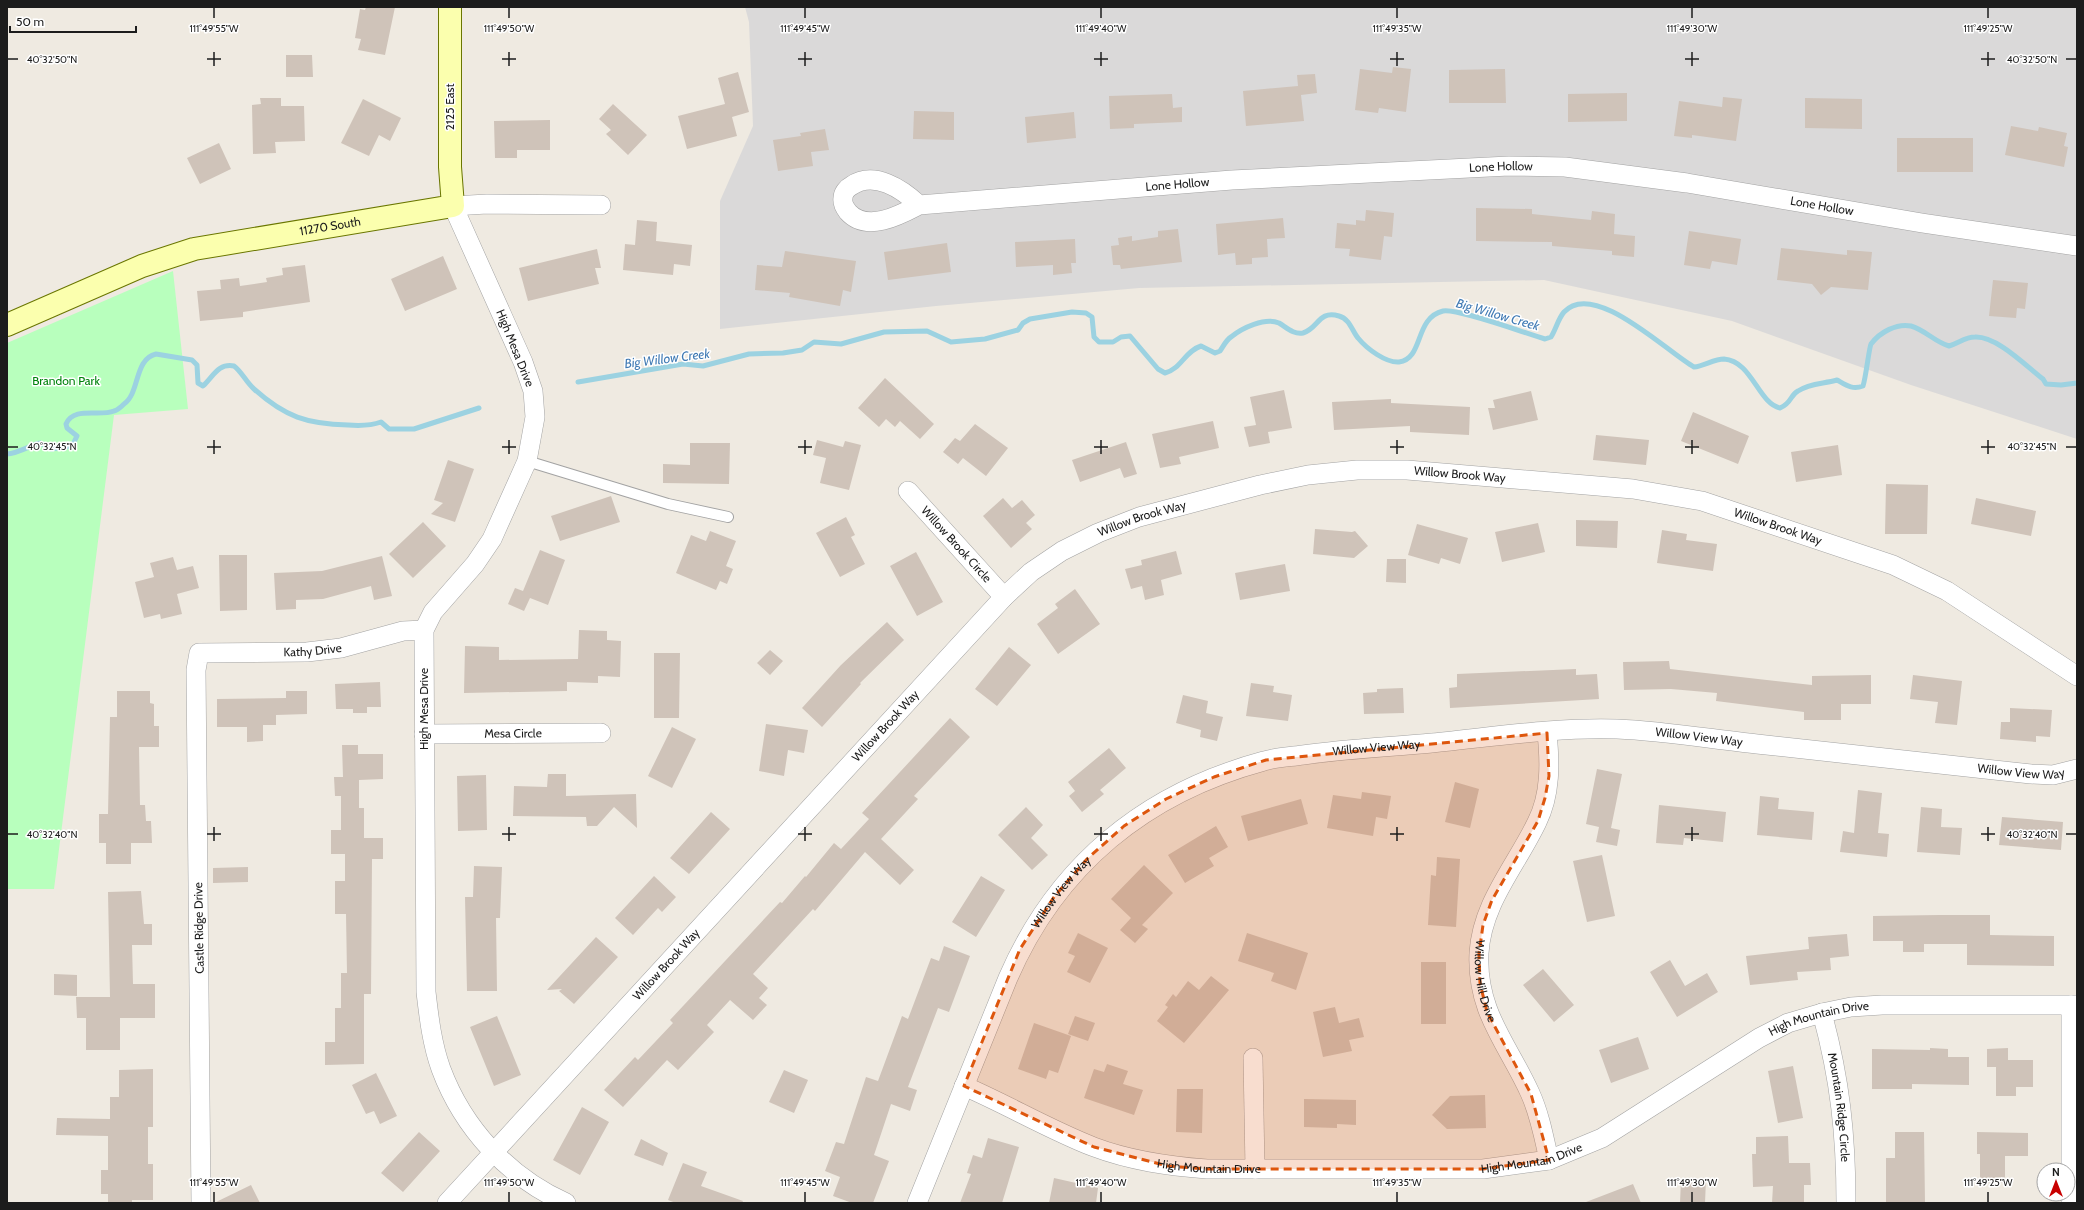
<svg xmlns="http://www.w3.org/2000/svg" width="2084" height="1210" viewBox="0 0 2084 1210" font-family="Cabin,sans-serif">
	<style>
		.residential { fill: #dad9d9 }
		.park { fill: #b8ffbd }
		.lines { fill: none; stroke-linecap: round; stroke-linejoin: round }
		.stream { stroke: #9cd2e1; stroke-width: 5 }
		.building { fill: #cfc3b9 }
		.lane-casing { stroke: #a3a3a3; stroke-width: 12 }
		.street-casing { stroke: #a3a3a3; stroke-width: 20 }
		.secondary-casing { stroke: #6a7600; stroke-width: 24 }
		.lane { stroke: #fff; stroke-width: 10 }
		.street { stroke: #fff; stroke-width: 19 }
		.secondary { stroke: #fbffae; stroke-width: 22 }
		.marked { fill: #de560d; fill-opacity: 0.2; stroke: #de560d; stroke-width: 3; stroke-dasharray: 8 5; stroke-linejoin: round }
		.ticks { fill: none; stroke: #1c1c1c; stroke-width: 1.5 }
		.labels { text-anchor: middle; stroke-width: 3; stroke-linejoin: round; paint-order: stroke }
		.street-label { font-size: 12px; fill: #1c1c1c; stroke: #fff }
		.park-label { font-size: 12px; fill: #01830c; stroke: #fff }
		.water-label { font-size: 13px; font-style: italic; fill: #407ab4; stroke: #fff }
		.ticks-label { font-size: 10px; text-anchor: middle; fill: #1c1c1c; stroke: #fff; stroke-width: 3; stroke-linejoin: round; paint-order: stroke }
	</style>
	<rect width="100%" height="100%" fill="#efeae1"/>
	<!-- residential -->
	<path class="residential" d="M745,7H2077V439L1911,385L1732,321L1544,280L1139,288L936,306L720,329V201L753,126L749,22Z"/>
	<!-- park -->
	<path class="park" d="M173,271L188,409L114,415L54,889H7V343Z"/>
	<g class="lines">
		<!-- stream -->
		<path class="stream" d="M578,382L683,364L703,366L749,354L783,353L802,350L814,342L841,344L884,332L927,331L951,342L985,339L1018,330L1023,323L1030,319L1072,312L1086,313L1092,317L1094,337L1099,342H1113L1121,337L1130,336L1158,369L1165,373C1181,369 1185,351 1201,346L1215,353L1220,351C1223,347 1226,340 1231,337C1242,328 1265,317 1279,323C1286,327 1294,335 1303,333C1319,328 1318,310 1339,316C1350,319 1352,331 1358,338C1367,349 1386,363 1399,362C1424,359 1414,318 1443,311C1458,308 1527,334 1545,339L1551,337C1556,329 1558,319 1564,312C1594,279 1668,353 1694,367C1704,366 1714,359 1724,359C1752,361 1758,403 1780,408C1792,403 1790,395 1798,391C1810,383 1823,384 1837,380C1846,385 1852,390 1863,386C1866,377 1869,348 1871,344C1880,332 1897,323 1911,326C1925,330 1935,342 1949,346C1959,343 1965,337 1975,337C1997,336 2026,366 2043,379L2046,384L2061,385L2077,383
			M7,454C17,454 38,442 40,443C44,444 47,448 51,449L72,446L77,436L67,428L66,424C74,406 99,417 114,411C118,410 121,407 124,404C140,393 134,359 156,354L192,360L197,365L198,383L203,386C213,377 218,363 234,366C242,372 246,382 254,389C285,417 307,424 348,425C360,426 370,426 381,422L389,429H414L479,408"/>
	</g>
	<!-- building -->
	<path class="building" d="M366,7H395L385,55L358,50L361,39L355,38L360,9L365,10Z
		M286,55H312L313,77H286Z
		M1393,67L1411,69L1406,112L1379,108L1378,113L1355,110L1360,69L1392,73Z
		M1505,69L1506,103H1449V70Z
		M738,72L749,112L732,117L737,136L687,149L678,116L725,104L718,78Z
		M1315,74L1317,93L1301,95L1304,121L1246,126L1243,91L1298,86L1297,75Z
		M1627,93V121L1568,122V94Z
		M1172,94L1173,108L1182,107V122L1134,124V128L1110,129L1109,96Z
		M1723,97L1742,99L1736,141L1692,135V138L1674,136L1679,101L1722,107Z
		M260,98H281V106H304L305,141L275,142L276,153L253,154L252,105L261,104Z
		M1805,98L1862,99V129L1805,128Z
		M363,99L401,118L390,141L379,135L369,156L341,143Z
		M613,104L647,135L628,155L606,134L611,130L599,119Z
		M914,111L954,112V140L913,139Z
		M1074,112L1076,138L1027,143L1025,117Z
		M550,120V150H517V158H495L494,121Z
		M2011,126L2038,131L2039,127L2067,133L2064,146L2068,147L2064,167L2005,155Z
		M825,129L829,150L811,152L813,166L778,171L773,140L801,136L800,133Z
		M1897,138H1973V172H1897Z
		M219,143L231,169L200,184L187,158Z
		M1476,208L1532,209V214L1591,220L1592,211L1615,214L1614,234L1635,236L1634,257L1612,255V251L1552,246V242L1476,241Z
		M1366,210L1394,213L1392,237L1384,236L1381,260L1349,256L1350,249L1335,248L1337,223L1356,225V220L1365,221Z
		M1283,218L1285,238L1267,239L1268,257L1252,258V264L1236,265L1235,253L1218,255L1216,224Z
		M637,220L657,222L656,241L692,245L690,266L674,264L673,275L623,270L625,244L635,245Z
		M1178,229L1182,262L1121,269L1120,265H1113L1111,246L1119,245L1118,238L1132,236V241L1158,237V231Z
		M1689,231L1741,239L1737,265L1712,261L1710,269L1684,265Z
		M1075,239L1076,263H1071L1072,273L1053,275V265L1016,267L1015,242Z
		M947,243L951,272L888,280L884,252Z
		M1781,248L1847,255V250L1872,252L1868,290L1831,287L1821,295L1812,284L1777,280Z
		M597,249L601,268H595L599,284L528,301L519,268Z
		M785,251L856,261L851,292L843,290L840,306L789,297L790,293L755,290L757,265L782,267Z
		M443,256L457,289L405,311L391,279Z
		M305,265L310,302L243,312V317L200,321L197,291L221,289L220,280L239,278L240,286L267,282L266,278L283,275L282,268Z
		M1993,280L2028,283L2025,309L2017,308L2016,318L1989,316Z
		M885,378L934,424L920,439L900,421L895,427L886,419L879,427L858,408Z
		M1284,390L1292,428L1268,432L1270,443L1249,447L1244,427L1256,425L1250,397Z
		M1531,391L1538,420L1493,430L1488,408H1495L1493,400Z
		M1391,399V403L1470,407L1469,435L1410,432V426L1334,430L1332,402Z
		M1693,412L1749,436L1738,464L1681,441Z
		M1213,421L1219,448L1179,457L1181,464L1160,468L1152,434Z
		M975,424L1008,448L986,476L963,458L958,464L943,452L955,438L960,441Z
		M1596,435L1649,440L1646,465L1593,460Z
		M817,440L843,447L845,441L861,445L849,490L820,483L826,458L813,455Z
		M1126,442L1137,474L1124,478L1120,468L1080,482L1072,460Z
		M690,443H730L729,484L663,483V464L690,465Z
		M1838,445L1842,475L1796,482L1791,452Z
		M448,460L474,469L455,522L431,514L443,503L434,500Z
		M1886,484L1928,485L1927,534H1885Z
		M611,496L620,522L560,541L551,516Z
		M1003,498L1012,508L1022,500L1035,515L1026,523L1032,529L1011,548L983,516Z
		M1976,498L2036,511L2031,536L1971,524Z
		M846,517L855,535L851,537L865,564L840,577L816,533Z
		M1576,520L1618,521L1617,548L1576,546Z
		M423,522L446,546L413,578L389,554Z
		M1538,523L1545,552L1502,562L1495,532Z
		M1417,524L1468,538L1460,564L1441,558L1439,564L1408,555Z
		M1315,529L1352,532L1355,531L1368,546L1354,558L1313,554Z
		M1662,530L1687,534L1686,540L1717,544L1713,571L1657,563Z
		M710,531L736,541L726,566L733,569L727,584L720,581L716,590L676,573L691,535L706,541Z
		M540,550L565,560L548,605L530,598L524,611L508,604L515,588L523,591Z
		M1176,551L1182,574L1161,580L1164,595L1145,600L1142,586L1131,589L1125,569L1142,565L1141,560Z
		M916,552L943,602L917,616L890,566Z
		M219,555H247V610L220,611Z
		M382,556L392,596L374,600L371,586L323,599L296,600V609L276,610L274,573L322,571Z
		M173,557L177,570L193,566L199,588L177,594L182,614L161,619L160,614L144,618L135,582L154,577L150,563Z
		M1387,559H1406V583L1386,582Z
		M1285,564L1290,591L1240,600L1235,573Z
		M1075,589L1100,624L1058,654L1037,624L1058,608L1055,604Z
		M887,622L904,640L860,683L861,684L822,727L802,708L841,665Z
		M579,630L607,631V640L621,641L620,677L598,676V683L567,682V691L464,693L465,646L499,647V660L578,659Z
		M1009,647L1031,665L997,706L975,689Z
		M770,650L783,661L770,675L757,663Z
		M654,653H680L679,718H654Z
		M1669,661L1670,669L1812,685V676L1871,675V704H1841V720H1804V712L1716,701L1717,693L1671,689L1624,690L1623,662Z
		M1576,669V675L1597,674L1599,699L1450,708L1449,688L1457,687V674Z
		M1913,675L1962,681L1957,725L1935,723L1938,702L1910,699Z
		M380,682L381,707H367V713H353V709H336L335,684Z
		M1251,683L1274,686L1273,692L1292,695L1288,721L1246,716Z
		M1403,688L1404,713L1364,714L1363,693L1377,692V689Z
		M117,691H150V703L154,704V726H159V747H139L140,805H145L146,821H151L152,843H131V864H106V843H99V814H108L110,717H117Z
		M286,691H307V714L276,715V725H263V741L247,742V727H217V699L286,698Z
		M1183,695L1208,701L1206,713L1223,717L1217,741L1200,737L1201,730L1176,723Z
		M2010,708L2052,710L2050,737L2036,736V742L2000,739L2001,722H2010Z
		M950,718L970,737L914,796L918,799L881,839L914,870L900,885L865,852L815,911L813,909L753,974L768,988L759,998L767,1005L753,1020L730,1000L707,1025L714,1032L678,1070L667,1060L623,1107L604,1090L635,1057L638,1060L673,1023L670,1020L780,902L782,903L805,876L806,877L834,843L841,849L869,819L862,813Z
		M766,724L808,730L804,753L788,750L784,776L759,771Z
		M672,727L696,739L672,788L648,776Z
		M342,745H358V754H383V779L359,780V808H364V838H383V859H372L371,994H364V1064L325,1065V1042H335V1008H341V973H347L346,914H335V881H345V854H331V830H341V796H335L334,777H343Z
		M1109,748L1126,768L1100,790L1104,794L1082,812L1069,796L1075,791L1068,782Z
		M1597,769L1622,774L1611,828L1620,830L1617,846L1596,842L1599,827L1586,824Z
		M548,774H566V796L636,794L637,828L614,807L597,826H587L586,817L513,816L514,786L547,787Z
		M486,775L487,830L458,831L457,776Z
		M1455,782L1479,789L1470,828L1445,822Z
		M1858,790L1882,793L1878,833L1889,834L1887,857L1840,852L1843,831L1854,833Z
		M1362,792L1391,796L1387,819L1376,817L1373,836L1327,828L1333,795L1361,799Z
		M1760,796L1779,798L1778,809L1814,812L1812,840L1757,835Z
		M1301,799L1308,824L1248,841L1241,816Z
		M1659,805L1726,812L1723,842L1684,838L1683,845L1656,843Z
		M1026,807L1043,825L1031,838L1048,855L1032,870L998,835Z
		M1921,807L1942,809L1941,827L1962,828L1960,855L1917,852Z
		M711,812L730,829L689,874L670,858Z
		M2002,817L2063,822L2061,850L1999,845Z
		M1216,826L1228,847L1209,858L1214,866L1185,883L1168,855Z
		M1602,855L1615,916L1587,922L1573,861Z
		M1437,857L1460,859L1456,927L1428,925L1431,875L1436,876Z
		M1144,865L1173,893L1142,925L1148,929L1135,943L1120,930L1131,918L1111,899Z
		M474,866L502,867L500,918H496L497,991H467L465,897H473Z
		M248,867V882L213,883V868Z
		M654,876L676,897L662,912L658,908L633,935L615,918Z
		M981,876L1005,890L976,937L952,922Z
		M141,891L144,924H152V945H132L133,984H155V1018H120V1050H86V1018H77L76,997H110L108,892Z
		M1939,915H1990V935L2054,936V966L1967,965V944H1924V952H1903V941H1873V916Z
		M1078,933L1108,948L1090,983L1067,972L1075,956L1068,953Z
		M1247,933L1308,953L1296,990L1271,981L1274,973L1238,961Z
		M1847,934L1849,956L1830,958L1831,970L1797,972L1798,980L1750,985L1746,956L1809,949L1808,937Z
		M596,937L618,957L574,1004L559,991L562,989L547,990Z
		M944,946L970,956L949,1012L938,1008L908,1087L917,1090L910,1111L891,1104L874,1155L889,1161L873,1203H852L833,1196L840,1177L825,1171L836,1142L844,1144L866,1077L878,1081L902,1016L908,1019L931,958L939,961Z
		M1670,960L1685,986L1707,973L1718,992L1677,1017L1650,972Z
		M1421,962H1446V1024H1421Z
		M1543,969L1574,1005L1554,1022L1523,985Z
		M54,974L77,975V996L54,995Z
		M1211,976L1229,990L1184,1043L1157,1021L1168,1007L1165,1005L1173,994L1176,997L1188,981L1199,990Z
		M1335,1007L1339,1023L1359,1018L1364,1037L1349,1040L1352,1051L1323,1057L1313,1012Z
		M497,1016L521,1075L494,1086L470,1027Z
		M1075,1016L1095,1023L1088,1041L1068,1034Z
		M1034,1023L1071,1036L1058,1073L1049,1070L1046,1079L1018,1069Z
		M1638,1037L1649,1069L1611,1083L1599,1050Z
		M1930,1048L1948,1049V1057H1969V1085L1912,1084V1089H1872V1049L1930,1050Z
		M2008,1048V1060H2033V1087H2016V1096H1996V1067H1987V1049Z
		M1107,1064L1128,1071L1123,1084L1143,1090L1134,1115L1084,1098L1094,1069L1104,1072Z
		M1793,1066L1803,1118L1778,1123L1768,1071Z
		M153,1069V1127H148V1164H153V1200H132V1203H108V1194H101V1170H108V1136L56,1135L57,1118L110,1119V1097H119V1070Z
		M784,1070L808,1080L794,1113L769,1102Z
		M376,1073L397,1116L380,1124L374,1111L366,1114L352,1085Z
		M1177,1089H1203L1202,1133L1176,1132Z
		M1485,1095L1486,1128L1447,1129L1432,1115L1450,1096Z
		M1304,1099L1356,1100V1125L1337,1124V1128L1304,1127Z
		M582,1107L609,1122L580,1175L553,1160Z
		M419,1132L440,1151L403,1192L381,1173Z
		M1895,1132H1924L1925,1203H1886V1158H1895Z
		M1977,1132L2028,1133V1156H2005V1183H1980V1154H1977Z
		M1788,1136L1789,1163H1810L1811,1185H1804V1203H1772L1773,1186L1753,1187L1752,1154H1756V1137Z
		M988,1138L1019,1147L1002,1203H960L971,1174L967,1173L973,1155L982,1158Z
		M641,1139L668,1153L663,1166L634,1155Z
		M683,1163L707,1172L701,1186L743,1201L742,1203H676L668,1200Z
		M1054,1178L1098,1188L1096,1203H1049Z
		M1681,1180H1706L1705,1203H1680Z
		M1633,1184L1641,1203H1586V1202Z
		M251,1185L260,1203H214Z"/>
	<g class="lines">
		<!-- lane casing -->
		<g class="lane-casing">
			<path id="lane" d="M527,461L668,504L728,517"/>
		</g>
		<!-- street casing -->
		<g class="street-casing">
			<g id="street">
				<path id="s1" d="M919,205C902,189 874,170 851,186C847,188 843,193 843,198C842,203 845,208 848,212C867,233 900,215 919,205L1232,180L1509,166L1565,167L1687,183L1922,223L2077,246"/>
				<path id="s2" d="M908,491L1004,597"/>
				<path id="s3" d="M1547,733C1550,762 1551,794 1537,822C1516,866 1482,903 1479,953C1476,1012 1508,1044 1530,1093C1540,1115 1544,1138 1549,1160"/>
				<path id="s4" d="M424,734L601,733"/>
				<path id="s5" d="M1822,1013C1840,1079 1846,1135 1846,1203"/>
				<path d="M1253,1058L1255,1169"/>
				<path id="s6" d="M964,1086C1008,1105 1050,1130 1094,1147C1131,1161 1169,1166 1207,1169H1483L1549,1160L1602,1138L1759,1038L1788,1023L1822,1013L1851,1007L1882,1005H2077"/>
				<path id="s7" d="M201,1203L196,670L199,653L307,652L341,648L403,631L424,630"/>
				<path id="s8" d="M447,1203L1004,597L1031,572L1062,551L1098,533L1139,517L1260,485L1308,475L1357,470H1407L1633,489L1702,501L1893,565L1947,591L2077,676"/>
				<path d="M566,1203C508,1177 463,1128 441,1069C432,1044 429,1018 426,992L424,630L433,612L475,564L492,539L527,461L535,417L533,391L523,362L453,206L487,204L601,205"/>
				<path id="s9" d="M917,1203L1008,978C1057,865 1145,793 1264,761C1277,757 1290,757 1303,755C1346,749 1389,747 1432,743C1493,737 1556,727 1617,729C1664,731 1711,739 1757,744C1848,754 1940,764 2031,774L2053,775L2077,769"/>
				<path d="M2071,1203V1005"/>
			</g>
		</g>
		<!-- secondary casing -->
		<g class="secondary-casing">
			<g id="secondary">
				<path id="s10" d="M7,325L142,266L194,249L453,206L450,167V7"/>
			</g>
		</g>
		<!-- lane -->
		<use href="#lane" class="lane"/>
		<!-- street -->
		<use href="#street" class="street"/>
		<!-- secondary -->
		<use href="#secondary" class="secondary"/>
	</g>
	<!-- marked area -->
	<path class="marked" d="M1547,733L1549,776L1545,798L1538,821L1492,900L1483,925L1479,954L1480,983L1487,1012L1531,1094L1549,1160L1483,1169H1207L1168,1166L1094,1147L964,1086L1020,949L1054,897L1087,859L1124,826L1166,799L1214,777L1266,760Z"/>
	<!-- ticks -->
	<path class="ticks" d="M214,8V18M509,8V18M805,8V18M1101,8V18M1397,8V18M1692,8V18M1988,8V18M214,52V66M509,52V66M805,52V66M1101,52V66M1397,52V66M1692,52V66M1988,52V66M8,59H18M207,59H221M502,59H516M798,59H812M1094,59H1108M1390,59H1404M1685,59H1699M1981,59H1995M2066,59H2076M214,440V454M509,440V454M805,440V454M1101,440V454M1397,440V454M1692,440V454M1988,440V454M8,447H18M207,447H221M502,447H516M798,447H812M1094,447H1108M1390,447H1404M1685,447H1699M1981,447H1995M2066,447H2076M214,827V841M509,827V841M805,827V841M1101,827V841M1397,827V841M1692,827V841M1988,827V841M8,834H18M207,834H221M502,834H516M798,834H812M1094,834H1108M1390,834H1404M1685,834H1699M1981,834H1995M2066,834H2076M214,1192V1202M509,1192V1202M805,1192V1202M1101,1192V1202M1397,1192V1202M1692,1192V1202M1988,1192V1202"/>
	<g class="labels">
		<!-- street labels -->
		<g class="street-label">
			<text transform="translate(450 107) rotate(-90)" y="4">2125 East</text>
			<text dy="4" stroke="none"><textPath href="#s1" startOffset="767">Lone Hollow</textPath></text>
			<text dy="4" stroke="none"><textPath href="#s1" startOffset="443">Lone Hollow</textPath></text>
			<text dy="4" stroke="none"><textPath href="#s1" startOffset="1091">Lone Hollow</textPath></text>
			<text dy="4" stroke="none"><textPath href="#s10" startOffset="340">11270 South</textPath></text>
			<text transform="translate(515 348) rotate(68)" y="4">High Mesa Drive</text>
			<text dy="4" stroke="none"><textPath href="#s8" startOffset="1308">Willow Brook Way</textPath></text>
			<text dy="4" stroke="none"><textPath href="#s8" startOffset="984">Willow Brook Way</textPath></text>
			<text dy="4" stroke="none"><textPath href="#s8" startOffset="1632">Willow Brook Way</textPath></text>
			<text dy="4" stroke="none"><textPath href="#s2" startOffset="72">Willow Brook Circle</textPath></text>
			<text dy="4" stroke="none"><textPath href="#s7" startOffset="664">Kathy Drive</textPath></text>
			<text transform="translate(424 709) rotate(-90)" y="4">High Mesa Drive</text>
			<text dy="4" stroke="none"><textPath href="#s8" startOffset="648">Willow Brook Way</textPath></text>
			<text dy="4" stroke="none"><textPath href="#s4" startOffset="89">Mesa Circle</textPath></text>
			<text dy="4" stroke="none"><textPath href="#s9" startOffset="1028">Willow View Way</textPath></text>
			<text dy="4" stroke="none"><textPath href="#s9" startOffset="704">Willow View Way</textPath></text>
			<text dy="4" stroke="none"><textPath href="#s9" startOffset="1352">Willow View Way</textPath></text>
			<text dy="4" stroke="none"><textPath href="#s9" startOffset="344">Willow View Way</textPath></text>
			<text transform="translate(199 928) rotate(-91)" y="4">Castle Ridge Drive</text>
			<text dy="4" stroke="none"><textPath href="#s8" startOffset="324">Willow Brook Way</textPath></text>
			<text dy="4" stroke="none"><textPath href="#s3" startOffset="264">Willow Hill Drive</textPath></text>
			<text dy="4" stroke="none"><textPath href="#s6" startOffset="909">High Mountain Drive</textPath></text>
			<text dy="4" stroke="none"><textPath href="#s5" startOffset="96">Mountain Ridge Circle</textPath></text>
			<text dy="4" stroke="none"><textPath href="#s6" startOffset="585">High Mountain Drive</textPath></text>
			<text dy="4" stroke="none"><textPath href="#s6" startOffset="261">High Mountain Drive</textPath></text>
		</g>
		<!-- park labels -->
		<g class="park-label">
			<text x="66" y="385">Brandon Park</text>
		</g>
		<!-- water labels -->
		<g class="water-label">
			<text transform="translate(1498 314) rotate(16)" y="5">Big Willow Creek</text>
			<text transform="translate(667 358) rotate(-7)" y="5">Big Willow Creek</text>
		</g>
	</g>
	<g class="ticks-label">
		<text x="214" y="32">111°49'55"W</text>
		<text x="509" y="32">111°49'50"W</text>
		<text x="805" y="32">111°49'45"W</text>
		<text x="1101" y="32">111°49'40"W</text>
		<text x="1397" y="32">111°49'35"W</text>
		<text x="1692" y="32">111°49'30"W</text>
		<text x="1988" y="32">111°49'25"W</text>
		<text x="52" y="63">40°32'50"N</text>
		<text x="2032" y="63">40°32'50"N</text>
		<text x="52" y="450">40°32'45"N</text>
		<text x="2032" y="450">40°32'45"N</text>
		<text x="52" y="838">40°32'40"N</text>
		<text x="2032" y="838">40°32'40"N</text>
		<text x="214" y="1186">111°49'55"W</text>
		<text x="509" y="1186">111°49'50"W</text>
		<text x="805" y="1186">111°49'45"W</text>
		<text x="1101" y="1186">111°49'40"W</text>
		<text x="1397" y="1186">111°49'35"W</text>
		<text x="1692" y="1186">111°49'30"W</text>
		<text x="1988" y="1186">111°49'25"W</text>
	</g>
	<!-- border -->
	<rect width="2084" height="1210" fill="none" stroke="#1c1c1c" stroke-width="16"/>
	<!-- north arrow -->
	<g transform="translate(2056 1182)"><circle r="19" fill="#ffffff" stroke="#a4a4a4"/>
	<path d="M0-3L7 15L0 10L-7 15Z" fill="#c80000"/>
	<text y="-6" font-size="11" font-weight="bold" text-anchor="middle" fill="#1c1c1c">N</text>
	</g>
	<!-- scale -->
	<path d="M10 26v6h126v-6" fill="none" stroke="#1c1c1c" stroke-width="2"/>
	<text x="16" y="26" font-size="12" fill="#1c1c1c" stroke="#ffffff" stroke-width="3" paint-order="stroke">50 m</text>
</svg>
